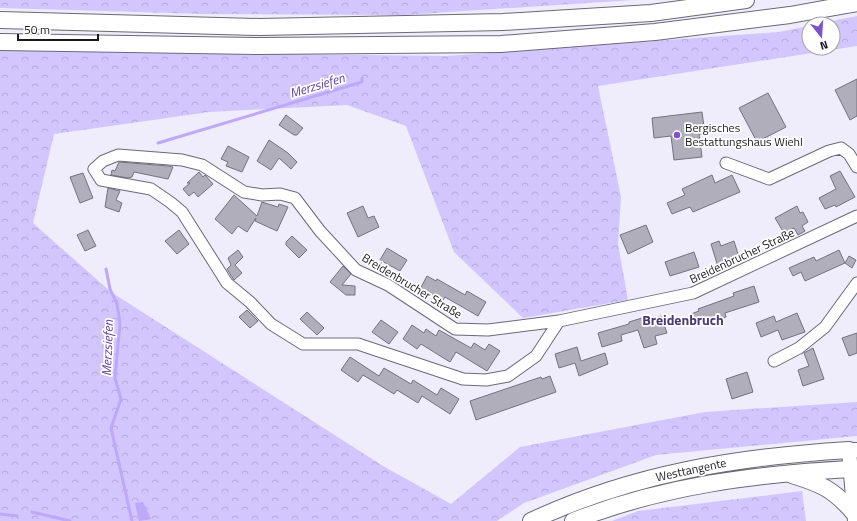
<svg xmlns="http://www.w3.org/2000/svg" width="857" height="521" viewBox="0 0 857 521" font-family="'Titillium Web',sans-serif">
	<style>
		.forest { fill: url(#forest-crowns) }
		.water { fill: #bda8f9 }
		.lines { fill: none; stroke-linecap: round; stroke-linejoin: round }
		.stream { stroke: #bda8f9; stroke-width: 3 }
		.building { fill: #b1aebc; stroke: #757280 }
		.minor-casing { stroke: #6c6976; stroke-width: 13 }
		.major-casing { stroke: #6c6976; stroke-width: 16 }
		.highway-casing { stroke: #6c6976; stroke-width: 18 }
		.minor { stroke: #fff; stroke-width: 11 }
		.major { stroke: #fff; stroke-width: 14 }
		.highway { stroke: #fff; stroke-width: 16 }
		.poi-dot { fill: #7c53cd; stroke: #fff; stroke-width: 1.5 }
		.labels { text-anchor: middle; stroke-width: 3.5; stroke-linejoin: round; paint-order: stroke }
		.poi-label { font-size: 12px; fill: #19181d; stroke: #fff; text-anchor: start }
		.street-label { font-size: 12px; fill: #19181d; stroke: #fff }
		.water-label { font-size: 13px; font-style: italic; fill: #60419f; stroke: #fff }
		.quarter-label { font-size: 14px; font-weight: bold; fill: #4a3774; stroke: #fff }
	</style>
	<defs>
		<pattern id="forest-crowns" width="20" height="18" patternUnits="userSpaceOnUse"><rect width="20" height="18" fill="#d3c6ff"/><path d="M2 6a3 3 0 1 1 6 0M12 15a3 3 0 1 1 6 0" fill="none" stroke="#b5a9da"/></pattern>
	</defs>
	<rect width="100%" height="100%" fill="#efecfc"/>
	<!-- forest -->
	<path class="forest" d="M0,0H634L403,15L205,14L0,8Z
		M857,16V46L598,86L621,197L618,244L628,300L523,318L454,252L406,126L347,105L209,112L54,134L33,223L111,292L383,466L451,504L520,447L705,412L857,402V436L656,455L524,503L497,521H0V50L446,56L779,32L809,26V48H833V24H817Z
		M802,491L806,521H612L638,511Z"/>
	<!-- water -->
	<path class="water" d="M143,502L151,519L139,521L135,503Z"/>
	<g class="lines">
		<!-- stream -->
		<path class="stream" d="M158,143L362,82V78
			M106,269L110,289L117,304L120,323L115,378L121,399L111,428L132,521
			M32,512L70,521
			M0,514L17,516"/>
	</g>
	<!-- building -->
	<path class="building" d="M857,79V116L850,120L835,90Z
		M768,93L786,127L757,142L739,108Z
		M702,112L705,134H699L702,157L674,160L671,136L654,138L652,118Z
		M286,115L303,128L297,135H294L279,125Z
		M269,140L288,153L297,162L291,169L279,158L271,170L257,161Z
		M228,146L249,157L242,172L226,166L228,162L221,159Z
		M119,162L168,166L173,167L168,179L134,172L132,177L128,178L111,175L112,170L115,171Z
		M840,171L855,197L836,207L835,205L825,209L819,198L836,189L830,176Z
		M199,172L203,177L205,175L213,184L198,197L194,192L189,196L183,189L190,183H187Z
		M83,173L93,198L80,203L70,177Z
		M712,175L715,183L732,175L740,192L693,212L690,207L672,214L667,203L685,195L682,189Z
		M108,188L120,191L116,200L122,203L119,212L105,207Z
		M234,195L257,216L262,202L278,207L279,204L288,207L277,231L255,221L256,218L247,232L238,226L232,234L215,219Z
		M363,206L368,218L374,216L379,227L358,237L347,213Z
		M797,206L800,213L803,212L808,222L802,226L805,231L798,235L794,228L784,233L775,218Z
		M646,225L653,242L628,254L620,235Z
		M88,230L96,246L85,251L77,235Z
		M179,230L189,244L177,254L165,241Z
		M292,236L307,250L299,258L286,245V242Z
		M719,241L721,246L734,241L739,257L718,267L711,244Z
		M387,248L407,260L400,271L380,260Z
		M238,250L243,257L235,265L242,273L234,280L227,269L231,265L228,258Z
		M839,250L845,263L849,256L856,260L852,268L845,263L805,281L801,272L793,276L789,268L814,257L816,261Z
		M694,252L699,267L670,276L665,262Z
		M343,266L351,274L342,285L355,286V295H346L330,282Z
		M427,276L436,281L437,279L465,295L467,291L486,302L478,316L445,297L443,300L420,289Z
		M754,286L759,302L725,313L726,317L704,325L703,323L696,325L691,314L699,311L698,309L734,296L733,293Z
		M247,310L258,321L250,328L239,317Z
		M307,312L324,328L317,335L300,319Z
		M797,313L805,332L782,340L778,330L761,337L756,323L774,316L776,322Z
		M661,316L667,333L655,336L657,344L644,348L638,330L621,335L622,341L602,347L598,333L629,324V322L645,317L647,320Z
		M381,320L398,332L389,344L372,332Z
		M412,325L424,333L426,329L436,336L439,330L471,348L474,343L485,350L489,344L500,351L487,371L456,352L450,362L421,344L417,349L403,339Z
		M857,333V353L849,356L842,338Z
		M577,347L581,361L605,353L608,364L579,376L575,363L559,368L555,354Z
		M813,348L824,379L803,386L798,370L809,366L804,353Z
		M350,357L379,376L384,368L411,384L413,380L437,395L441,388L459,399L450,414L422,396L418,403L397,390L394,394L363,375L358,382L341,370Z
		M747,372L753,392L732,399L726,379Z
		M550,376L556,392L476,420L470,401L541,377L542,379Z"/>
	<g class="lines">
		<!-- minor casing -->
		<g class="minor-casing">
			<path id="minor" d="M726,163L769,179L829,151L841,148L849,154L857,167
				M559,321L536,356L508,376L486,380L463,379L358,344H303L271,324L250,302L227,283L182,212L170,202L151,189L101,180L94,169L103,161L118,155L182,160L202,165L244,192L262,195L280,194L295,198L320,231L356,270L388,285L455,329L488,330L559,321L693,293L857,216
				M774,361L799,348L825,327L857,283"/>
		</g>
		<!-- major casing -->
		<g class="major-casing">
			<path id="major" d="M855,521L849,450H857"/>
		</g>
		<!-- highway casing -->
		<g class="highway-casing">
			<path id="highway" d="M0,20L260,27L503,22L651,13L746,0
				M0,42L258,46L501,44L655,32L790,15L857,3
				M792,475C821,484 833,489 853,512
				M531,521C634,473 737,457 849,450
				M573,521C662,486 755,474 850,469"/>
		</g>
		<!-- minor -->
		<use href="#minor" class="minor"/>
		<!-- major -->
		<use href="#major" class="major"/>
		<!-- highway -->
		<use href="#highway" class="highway"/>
	</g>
	<!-- markers -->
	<circle class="poi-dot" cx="677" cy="135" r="4"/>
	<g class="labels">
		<!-- poi labels -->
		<g class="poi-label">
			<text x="685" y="132">Bergisches<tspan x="685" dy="14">Bestattungshaus Wiehl</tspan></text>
		</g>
		<!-- street labels -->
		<g class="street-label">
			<text transform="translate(742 256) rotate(-25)" y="4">Breidenbrucher Straße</text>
			<text transform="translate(412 286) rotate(31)" y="4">Breidenbrucher Straße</text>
			<text transform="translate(691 470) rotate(-12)" y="4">Westtangente</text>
		</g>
		<!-- water labels -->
		<g class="water-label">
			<text transform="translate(317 85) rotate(-17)" y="5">Merzsiefen</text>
			<text transform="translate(107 348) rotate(-88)" y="5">Merzsiefen</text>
		</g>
		<!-- quarter labels -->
		<g class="quarter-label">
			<text x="683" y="325">Breidenbruch</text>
		</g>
	</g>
	<!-- north arrow -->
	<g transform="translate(821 36) rotate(163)"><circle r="19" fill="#ffffff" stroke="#a3a3a5"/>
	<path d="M0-3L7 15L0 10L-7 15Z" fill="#7c53cd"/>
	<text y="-6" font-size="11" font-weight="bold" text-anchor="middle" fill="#19181d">N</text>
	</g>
	<!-- scale -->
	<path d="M18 34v6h80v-6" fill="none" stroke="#19181d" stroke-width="2"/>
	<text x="24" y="34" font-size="12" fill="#19181d" stroke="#ffffff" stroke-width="3" paint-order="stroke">50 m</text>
</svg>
